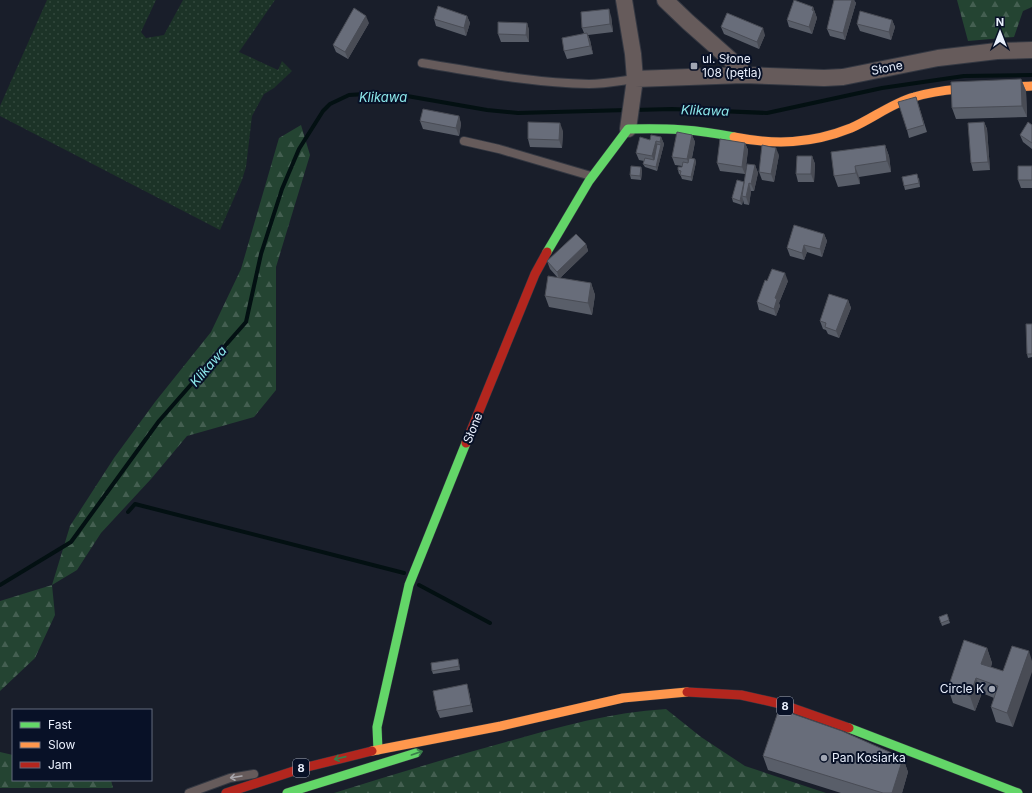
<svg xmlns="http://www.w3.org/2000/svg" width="1032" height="793" viewBox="0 0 1032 793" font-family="Inter,sans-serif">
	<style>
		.grass { fill: url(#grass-dots) }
		.forest { fill: url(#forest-firs) }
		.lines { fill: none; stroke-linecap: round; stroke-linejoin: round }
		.stream { stroke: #031012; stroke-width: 4 }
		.lane-casing { stroke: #343842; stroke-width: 10 }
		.street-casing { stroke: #343842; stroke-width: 18 }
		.fast-casing { stroke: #343842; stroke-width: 10 }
		.slow-casing { stroke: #343842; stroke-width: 10 }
		.jam-casing { stroke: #343842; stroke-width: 10 }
		.lane { stroke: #665b5b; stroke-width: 8 }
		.street { stroke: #665b5b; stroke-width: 16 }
		.fast { stroke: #63d668; stroke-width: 9 }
		.slow { stroke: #ff974d; stroke-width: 9 }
		.jam { stroke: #b3261e; stroke-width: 9 }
		.wall { fill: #595e69 }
		.shaded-wall { fill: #494c55 }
		.building { fill: #686d7a; stroke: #494c55 }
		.oneway { stroke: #3a7d4b }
		.oneway2 { stroke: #a8a6ac }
		.poi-dot { fill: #a1a6b3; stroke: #081127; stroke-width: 1.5 }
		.labels { text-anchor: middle; stroke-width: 4; stroke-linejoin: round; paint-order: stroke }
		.shield { fill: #081127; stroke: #a6adbd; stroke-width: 1 }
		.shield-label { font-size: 11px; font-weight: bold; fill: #eaf0fd }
		.poi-label { font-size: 12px; fill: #eaf0fd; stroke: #081127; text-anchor: start }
		.street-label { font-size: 12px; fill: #eaf0fd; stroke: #081127 }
		.water-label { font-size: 13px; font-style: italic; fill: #8ce8eb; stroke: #081127 }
	</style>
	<defs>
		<pattern id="grass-dots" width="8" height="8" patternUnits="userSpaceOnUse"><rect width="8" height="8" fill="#1c3327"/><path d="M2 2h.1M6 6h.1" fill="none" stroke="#32473c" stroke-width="1.8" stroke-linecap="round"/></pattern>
		<pattern id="forest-firs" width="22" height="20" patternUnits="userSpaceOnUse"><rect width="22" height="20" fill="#244432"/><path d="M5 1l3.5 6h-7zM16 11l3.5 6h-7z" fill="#445f51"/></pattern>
	</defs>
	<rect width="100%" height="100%" fill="#191e2a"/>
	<!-- grass -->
	<path class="grass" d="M47,0H156L141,32L146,38L164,35L183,0H275L239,52L278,70L282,61L292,71L274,88L264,94L252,116L246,167L242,180L220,230L0,116V106Z"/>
	<!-- forest -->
	<path class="forest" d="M957,0H1032V7L1023,11L1014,37L968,41Z
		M301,125L310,155L276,267V390L254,417L187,436L151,479L101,533L77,570L52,585L55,615L35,658L0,691V601L52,585L70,526L114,458L155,402L211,332L241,269L279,138Z
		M666,709L701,737L745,766L826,793H334C391,775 448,758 506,742C559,727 611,712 666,709Z
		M0,752L13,755V780H111L113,788H0Z"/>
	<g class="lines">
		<!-- stream -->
		<path class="stream" d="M634,110L672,109L767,113L882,88L964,76L1032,75
			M128,512L135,504L404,573
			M0,585L71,542L159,421L246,322L261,254L282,189L299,149L323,111L330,104L349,95L365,94L407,96L487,110L518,113L627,110
			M419,585L490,623"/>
		<!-- lane casing -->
		<g class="lane-casing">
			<path id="lane" d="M422,63C477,72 533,83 589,84C604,84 620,81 635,79
				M464,141L499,149L591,176
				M189,793L230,778L254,774"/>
		</g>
		<!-- street casing -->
		<g class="street-casing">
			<path id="street" d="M624,0L633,54L635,79L628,129
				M665,0L688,22L740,68L743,75
				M635,79L743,75L824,78L843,77L938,58L997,51L1032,50"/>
		</g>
		<!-- fast casing -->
		<g class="fast-casing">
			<path id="fast" d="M547,252L589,181L628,129C667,128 695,129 734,137
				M849,728L1018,793
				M378,750L377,727L409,585L466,443
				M287,793L416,753"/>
		</g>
		<!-- slow casing -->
		<g class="slow-casing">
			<path id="slow" d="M734,137C775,145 811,144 851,128C872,119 892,103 914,97C951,86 993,88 1032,86
				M372,751L501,726L623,698L687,692"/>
		</g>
		<!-- jam casing -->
		<g class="jam-casing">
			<path id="jam" d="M466,443L535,274L547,252
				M687,692L741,695L781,704L849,728
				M226,793L303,768L372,751"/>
		</g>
		<!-- lane -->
		<use href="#lane" class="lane"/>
		<!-- street -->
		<use href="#street" class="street"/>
		<!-- fast -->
		<use href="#fast" class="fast"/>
		<!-- slow -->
		<use href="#slow" class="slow"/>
		<!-- jam -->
		<use href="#jam" class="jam"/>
	</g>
	<!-- wall -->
	<path class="wall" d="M834,0H854L856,3L845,40L830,36L827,29Z
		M813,7L817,18L812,34L789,27L787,20Z
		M467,16L470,23L466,36L436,26L434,19Z
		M611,16L613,32L588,35L590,40L593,54L567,59L564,51L584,33L582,28Z
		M892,20L895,27L891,40L860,31L857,24Z
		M369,23L348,59L336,52L333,45Z
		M527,23L529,30V42H501L498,34Z
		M721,27L765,35L759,49L724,34Z
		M1021,79L1026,91L1027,117L956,119L952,108Z
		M916,97L927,132L909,138L907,130Z
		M459,116L461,124L459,136L423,129L420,121Z
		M984,122L987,129L990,170L973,171L971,163Z
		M1032,125V149L1023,142L1020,135Z
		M563,131L562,148L530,147L528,139Z
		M692,135L695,142L692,158L695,159L696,162L692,181L682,179L680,174H679L678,170L682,167V166L675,165L672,157Z
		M661,137L664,144L657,171L645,167L643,164L644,161L639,160L636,153L650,140Z
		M745,143L748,150L745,174L720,171L717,163Z
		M885,145L889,156L891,172L859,177L860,184L838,187L834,176Z
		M779,155L774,182L762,180L759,172Z
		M812,156L815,164L814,182H798L796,174Z
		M755,165L758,173L754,191H751L749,205L744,204L743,200L742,205L733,202L732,198L744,182Z
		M1032,166V188H1021L1018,180Z
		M641,167L642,171L641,180L631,179L630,175Z
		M919,178L920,187L905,190L904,186Z
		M824,234L827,241L822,257L807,252L804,260L790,256L787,248Z
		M586,244L588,251L560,278L591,283L595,295L592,315L549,307L545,296L558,278L550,269L547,261Z
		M767,281H788L779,303L780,306L776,316L759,310L757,302Z
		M848,300L851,308L839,338L828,334L826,330L823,329L820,321Z
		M1032,324V357L1028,358L1027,354Z
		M947,614L950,623L942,626L939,617Z
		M987,648L992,663L991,667L1003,671L1013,727L996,722L991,707L994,698L982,693L975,711L953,703L948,688Z
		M459,663L460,670L433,674L432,671Z
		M469,692L473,712L440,718L437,711Z
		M763,756L903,758L908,772L902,793H841L768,770Z"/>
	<!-- shaded-wall -->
	<path class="shaded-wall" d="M851,0H854L856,3L845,40L843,33Z
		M813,7L817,18L812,34L809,27Z
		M609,9L611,16L613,32L610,24Z
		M366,16L369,23L348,59L345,52Z
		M467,16L470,23L466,36L464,28Z
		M892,20L895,27L891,40L889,32Z
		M527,23L529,30V42L526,35Z
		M763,28L765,35L759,49L757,42Z
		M587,33L590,40L593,54L590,46Z
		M1021,79L1026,91L1027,117L1022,106Z
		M459,116L461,124L459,136L456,128Z
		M984,122L987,129L990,170L988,162Z
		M560,123L563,131L562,148L559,140Z
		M692,135L695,142L690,167L687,159Z
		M661,137L664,144L657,171L656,167L661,145L660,142Z
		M656,141L658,148L655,164L652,156Z
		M745,143L748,150L745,174L742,167Z
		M885,145L889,156L891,172L887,161Z
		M776,148L779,155L774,182L771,174Z
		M812,156L815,164L814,182L811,174Z
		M695,159L696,162L692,181L691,177Z
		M755,165L758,173L754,191L751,184Z
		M855,166L859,177L860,184L856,173Z
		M641,167L642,171L641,180L640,176Z
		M746,183L742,196L743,200L742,205L740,201Z
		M749,183L751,191L749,205L746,197Z
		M824,234L827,241L822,257L820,249Z
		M586,244L588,251L559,279L557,272Z
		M804,245L807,252L804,260L802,253Z
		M785,273L788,281L779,303L780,306L776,316L774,309L775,298Z
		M591,283L595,295L592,315L588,303Z
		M848,300L851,308L839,338L836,331Z
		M987,648L992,663L987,678L981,664Z
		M1029,651L1032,661V672L1013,727L1007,713Z
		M976,678L982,693L975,711L970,696Z
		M467,684L469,692L473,712L471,705Z
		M903,758L908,772L902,793H892Z"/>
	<!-- building -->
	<path class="building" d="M794,0L813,7L812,10L814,11L809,27L787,20Z
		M834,0H852L843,33L827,29Z
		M438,6L467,16L464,28L434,19Z
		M354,8L366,16L345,52L333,45Z
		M609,9L610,24L582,28L581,12Z
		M860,11L892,20L889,32L857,24Z
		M727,13L763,28L757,42L721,27Z
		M498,22L527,23L526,35L498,34Z
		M587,33L590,46L564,51L562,38Z
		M1021,79L1022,106L952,108L951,82Z
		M916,97L924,125L907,130L898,102Z
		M423,109L459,116L456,128L420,121Z
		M528,122L560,123L559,140L528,139Z
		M984,122L988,162L971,163L968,123Z
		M1028,122L1032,125V143L1020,135Z
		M677,132L692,135L687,159L672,157Z
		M651,135L661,137L660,142L656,141L652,156L636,153L640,137L650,140Z
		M720,139L745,143L742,167L717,163Z
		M657,144L661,145L656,167L643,164L645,158L654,160Z
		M762,145L776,148L771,174L759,172Z
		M885,145L887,161L855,166L856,173L834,176L831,152Z
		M797,156H812L811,174H796Z
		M689,158L695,159L691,177L680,175L681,171L678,170V167H682L683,162L688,163Z
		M747,164L755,165L751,184L749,183L746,197L742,196Z
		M631,166L641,167L640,176L630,175Z
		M1018,166H1032V180H1018Z
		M917,174L919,183L904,186L902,177Z
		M737,180L744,182L740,201L732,198Z
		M794,225L824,234L820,249L804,245L802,253L787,248Z
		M576,234L586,244L557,272L547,261Z
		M772,269L785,273L775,298L777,299L774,309L757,302L765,280L767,281Z
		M548,276L591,283L588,303L545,296Z
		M829,294L848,300L836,331L825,327L826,323L820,321Z
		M1026,324H1032V354H1027Z
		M947,614L949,620L941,623L939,617Z
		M964,640L987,648L981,664L1003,671L1012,646L1029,651L1007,713L991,707L998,686L976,678L970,696L948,688Z
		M458,659L459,666L432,671L431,663Z
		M467,684L471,705L437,711L433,691Z
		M779,709L842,731L903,758L892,793H883L763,756Z"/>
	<!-- one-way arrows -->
	<defs><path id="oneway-shaft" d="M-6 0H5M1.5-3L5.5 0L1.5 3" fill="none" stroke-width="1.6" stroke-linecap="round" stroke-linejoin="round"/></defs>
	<g class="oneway">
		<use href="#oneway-shaft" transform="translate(417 753) rotate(-19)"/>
		<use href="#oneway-shaft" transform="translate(340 758) rotate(167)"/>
	</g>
	<use class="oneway2" href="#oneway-shaft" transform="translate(236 777) rotate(171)"/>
	<!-- markers -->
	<g class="poi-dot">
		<rect x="690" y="62" width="8" height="8" rx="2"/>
		<circle cx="992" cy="689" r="4"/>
		<circle cx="824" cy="758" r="4"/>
	</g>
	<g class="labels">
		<!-- shield labels -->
		<g class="shield">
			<rect x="777" y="697" width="16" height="18" rx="3"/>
			<rect x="293" y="759" width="16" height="18" rx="3"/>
		</g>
		<g class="shield-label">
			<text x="785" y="710">8</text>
			<text x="301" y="772">8</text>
		</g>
		<!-- poi labels -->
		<g class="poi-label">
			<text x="702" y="63">ul. Słone<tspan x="702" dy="14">108 (pętla)</tspan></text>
			<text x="984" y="693" text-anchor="end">Circle K</text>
			<text x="832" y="762">Pan Kosiarka</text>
		</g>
		<!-- street labels -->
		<g class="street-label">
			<text transform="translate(887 68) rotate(-11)" y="4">Słone</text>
			<text transform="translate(473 428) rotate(-68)" y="4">Słone</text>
		</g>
		<!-- water labels -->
		<g class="water-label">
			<text x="383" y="102">Klikawa</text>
			<text transform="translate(705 110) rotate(2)" y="5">Klikawa</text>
			<text transform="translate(208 366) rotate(-49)" y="5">Klikawa</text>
		</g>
	</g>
	<!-- legend -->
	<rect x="12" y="709" width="140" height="72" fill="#081127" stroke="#626a7d"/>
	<rect x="20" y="722" width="20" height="6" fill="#63d668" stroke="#626a7d"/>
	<text x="48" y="729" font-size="12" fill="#eaf0fd">Fast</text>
	<rect x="20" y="742" width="20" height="6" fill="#ff974d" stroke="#626a7d"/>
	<text x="48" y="749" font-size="12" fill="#eaf0fd">Slow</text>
	<rect x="20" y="762" width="20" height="6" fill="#b3261e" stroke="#626a7d"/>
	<text x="48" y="769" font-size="12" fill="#eaf0fd">Jam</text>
	<!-- north arrow -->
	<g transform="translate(1000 32)" stroke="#081127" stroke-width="3" paint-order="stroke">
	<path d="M0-3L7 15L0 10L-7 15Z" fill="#eaf0fd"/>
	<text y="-6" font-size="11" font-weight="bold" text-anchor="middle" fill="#eaf0fd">N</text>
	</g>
</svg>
